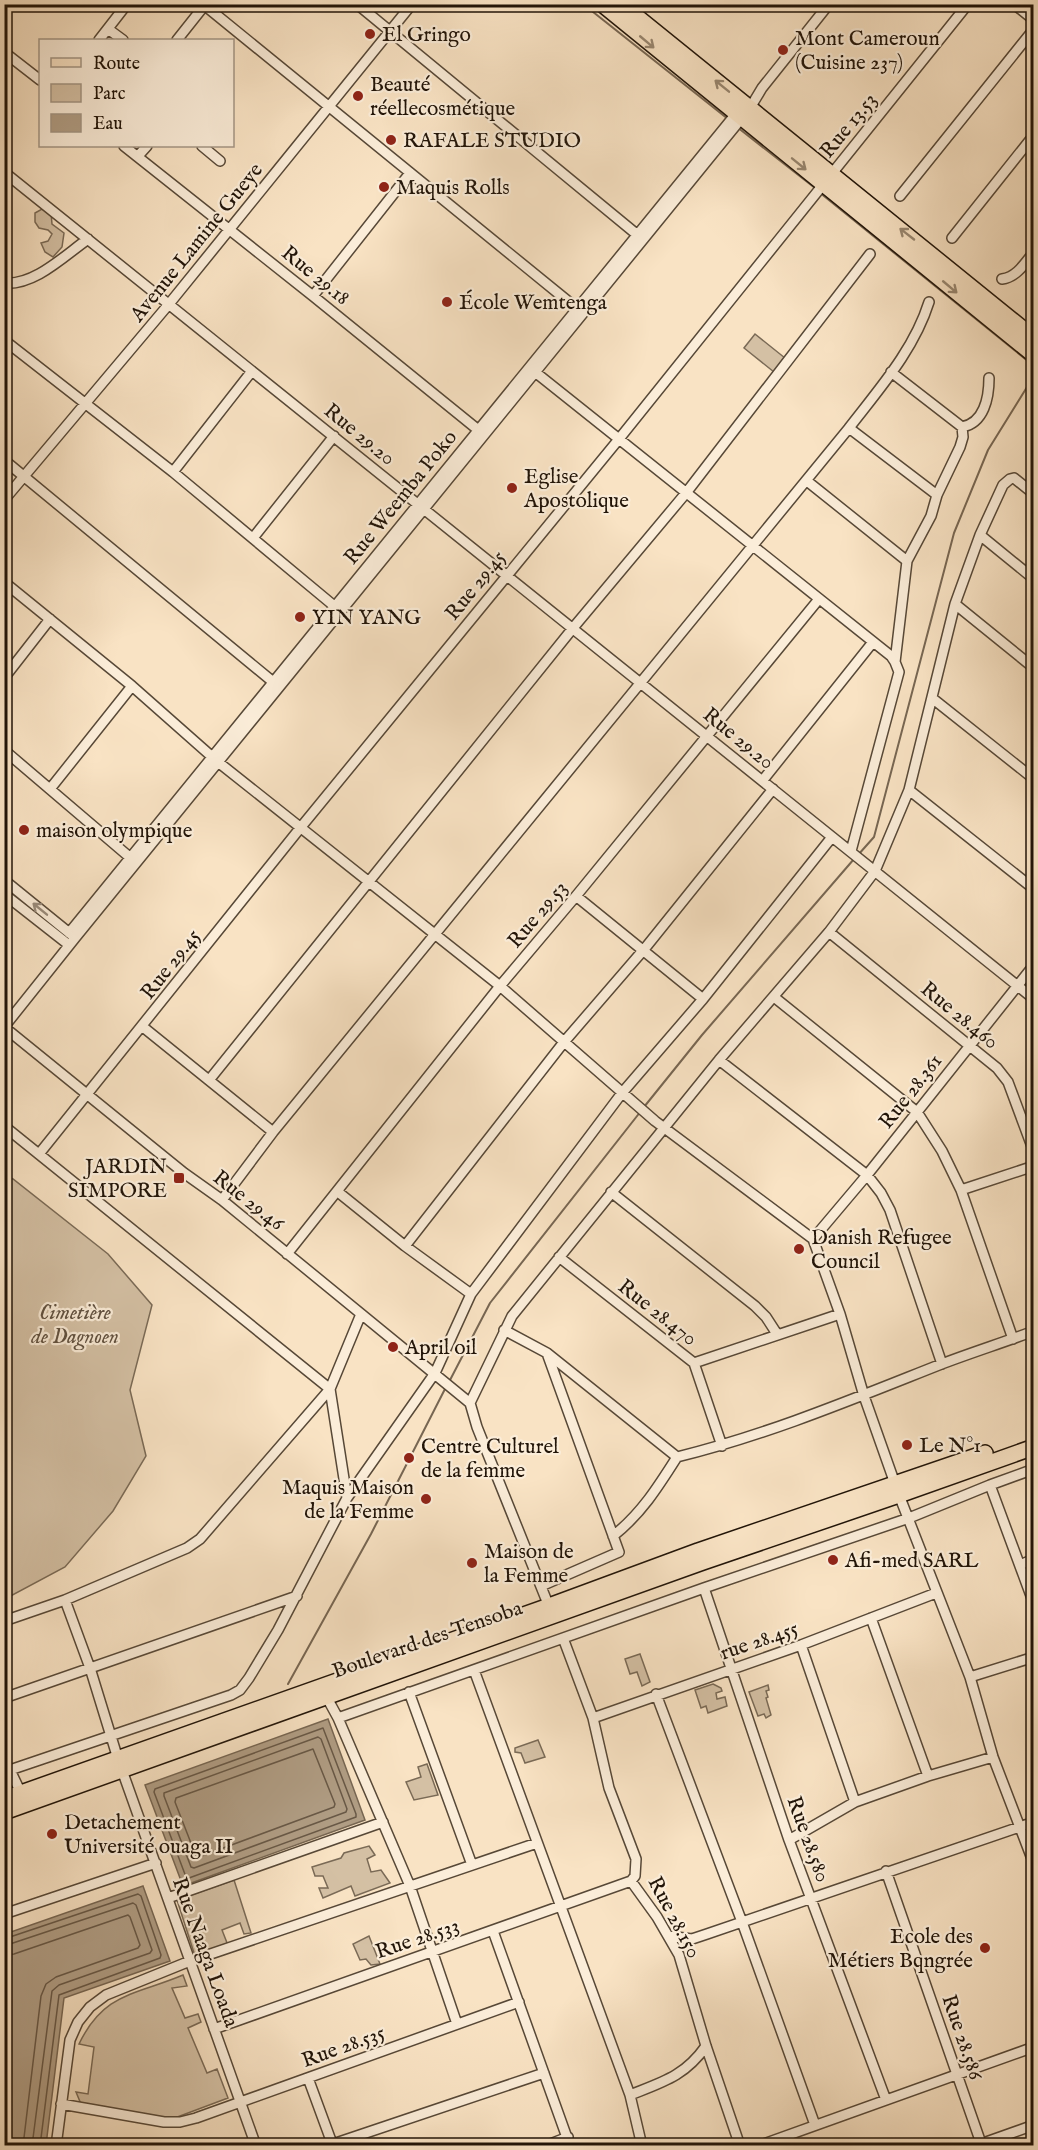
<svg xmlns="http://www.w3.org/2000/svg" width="1038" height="2150" viewBox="0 0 1038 2150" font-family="'IM FELL English',serif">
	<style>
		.green { fill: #d4c0a4; stroke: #7a6a56; stroke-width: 1.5 }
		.water { fill: #b09d84; stroke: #776652; stroke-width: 1.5 }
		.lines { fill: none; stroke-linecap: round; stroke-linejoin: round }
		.shore { stroke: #685846; stroke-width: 1.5 }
		.stream { stroke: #776652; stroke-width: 2 }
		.canal { stroke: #b09d84; stroke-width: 9 }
		.minor-casing { stroke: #574837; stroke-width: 12 }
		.primary-casing { stroke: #211408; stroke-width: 18 }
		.minor { stroke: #fbedd9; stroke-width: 9 }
		.primary { stroke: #f9e3c4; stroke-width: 15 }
		.oneway { stroke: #98866f }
		.oneway2 { stroke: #998b7b }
		.poi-dot { fill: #8f2418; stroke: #fbedd9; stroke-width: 2 }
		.labels { text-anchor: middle; stroke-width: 4.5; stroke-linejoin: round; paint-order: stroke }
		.poi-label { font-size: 21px; fill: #211408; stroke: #fbedd9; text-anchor: start }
		.street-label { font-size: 21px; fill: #211408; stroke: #fbedd9 }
		.park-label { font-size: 21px; font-style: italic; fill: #60503f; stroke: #fbedd9 }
	</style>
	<rect width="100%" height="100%" fill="#f9e3c4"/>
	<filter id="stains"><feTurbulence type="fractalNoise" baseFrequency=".00333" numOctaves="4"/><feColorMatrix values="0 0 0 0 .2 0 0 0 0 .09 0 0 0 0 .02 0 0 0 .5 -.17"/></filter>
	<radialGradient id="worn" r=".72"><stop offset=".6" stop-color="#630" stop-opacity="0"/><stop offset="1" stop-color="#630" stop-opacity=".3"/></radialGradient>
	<!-- green -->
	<path class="green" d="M42,209L51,213L52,224L64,233L62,247L53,257L45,252L41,243L48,241L52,234L48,230L39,228L35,222V213Z
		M755,334L785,358L774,372L744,348Z
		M4,1175L13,1179L108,1254L152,1305L130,1390L146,1456L113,1511L65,1567L5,1599Z
		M640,1654L650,1682L642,1686L637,1672L630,1674L625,1659Z
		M713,1684L721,1688L722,1691L716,1693L717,1699L725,1697L727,1706L708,1713L706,1706L701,1708L695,1690Z
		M768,1685L769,1690L766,1691L768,1697L766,1698L771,1715L766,1718L764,1714L758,1716L749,1692Z
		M538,1740L545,1757L525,1763L521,1753L515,1752V1748Z
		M427,1764L438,1795L414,1800L406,1782L421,1777L418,1767Z
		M369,1846L375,1855L367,1859L371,1872L381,1870L390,1883L355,1896L351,1886L323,1898L319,1888H328L323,1876H315L312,1867L341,1858L344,1853Z
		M234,1880L251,1933L244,1934L240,1923L222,1930L229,1948L194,1953L177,1900Z
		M369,1936L380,1964L371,1965L366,1959L360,1960L353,1944Z
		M183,1975L187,1986L172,1988L185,2018L198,2014L201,2022L188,2028L207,2073L217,2069L228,2098L164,2122L81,2104L76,2092L88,2094L94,2047L79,2044C104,1992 136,1995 183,1975Z"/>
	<!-- water -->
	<path class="water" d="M328,1719L365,1820L183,1886L145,1785Z
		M143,1886L170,1961L64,1998L46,2145H5V1934Z"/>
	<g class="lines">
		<!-- shore -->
		<path class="shore" d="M323,1728L356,1814V1817L189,1878L186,1877L154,1792L155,1789Z
			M318,1737L321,1739L347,1809L346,1812L194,1868L191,1867L164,1796V1793Z
			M313,1749L335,1804L334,1807L199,1857L196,1856L175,1802L176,1798Z
			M4,1939L138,1894L141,1896L161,1955L160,1958L59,1995L40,2146
			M4,1946L133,1903L136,1905L152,1950L150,1953L59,1985L52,1991L32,2146
			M4,1955L14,1954L128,1915L130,1917L140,1945L138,1948L56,1977L46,1984L41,1996L23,2146"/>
		<!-- stream -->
		<path class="stream" d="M583,4L728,119
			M737,127L815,188
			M819,192L1034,366
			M858,855L874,837L954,533L988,450L1032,379
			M644,1107L702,1035L854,859
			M449,1382L490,1303L641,1111
			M288,1684L371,1534L446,1387"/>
		<!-- canal -->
		<path class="canal" d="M1032,379L1034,377"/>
		<!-- minor casing -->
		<g class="minor-casing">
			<path id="minor" d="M203,4L580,311
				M357,4L640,237
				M1014,4L1034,20
				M108,29L123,40
				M99,40L127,4
				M177,40L204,6
				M4,52L40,80
				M124,146L313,296L482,433
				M202,146L220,161
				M138,156L147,146
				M4,172L1034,999
				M900,196L1034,29
				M952,238L1034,135
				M1002,279C1017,277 1025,263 1034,252
				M4,283C34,286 64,256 88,239
				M313,296L410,173
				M4,340L173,472L339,610
				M535,372L891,656L895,662L899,672L851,851
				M891,372L962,427C984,423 989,398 989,378
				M849,428L937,495
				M4,460L278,686
				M173,472L252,371
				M807,481L907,561
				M4,500L169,304L412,4
				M980,535L1034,579
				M253,538L334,436
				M4,582L132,686L218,762L500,986L655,1121L813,1239L840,1314L864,1396L899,1495L970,1677L993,1757L1034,1864
				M955,604L1034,668
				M895,662L907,561L931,516L937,495L960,447L963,437L962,427
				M4,678L50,619
				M932,698L1034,779
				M4,750L133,860
				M763,780L873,642
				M50,789L132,686
				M909,790L1034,889
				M4,880L73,936
				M4,894L69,945
				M576,896L703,999
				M829,932L997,1068L1008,1082L1034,1152
				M69,933L739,110
				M774,997L917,1112L942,1151L961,1190L1013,1339
				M4,1027L75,938L750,108L762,88L829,4
				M4,1027L184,1173L222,1200L470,1403
				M143,1027L273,1132
				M719,1060L867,1175L881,1193L890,1210L942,1364
				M210,1079L573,628L686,493L870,254
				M4,1126L330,1389L200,1539L187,1548L65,1600L4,1621
				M39,1154L301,827L619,439L968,4
				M961,1190L1034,1166
				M338,1192L405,1246L471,1294
				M611,1192L755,1306L766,1317L777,1334
				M222,1200L273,1132L849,428C879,389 914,350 929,302
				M813,1239L867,1175L1034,965
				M405,1246L564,1042L646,947L773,789
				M287,1254L500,986L576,896L819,599
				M559,1257L694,1363L722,1446
				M504,1330L547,1353L677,1457C658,1487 641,1514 613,1536
				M694,1363L840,1314
				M677,1457C767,1435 853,1399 939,1365C970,1353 1002,1343 1034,1331
				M990,1485L1034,1604
				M347,1498L330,1389L361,1314
				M1020,1565L1034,1559
				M541,1586L619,1552L548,1356
				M704,1588L789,1840L886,2100
				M65,1600L90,1668L118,1759L256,2146
				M550,1609L477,1427L470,1403L512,1316L719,1060L829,932L875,871L909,790L955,604L980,535L1003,485L1010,479L1014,478L1034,494
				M871,1618L928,1776
				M563,1638L593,1718L609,1788L636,1859L635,1876L631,1881L657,1917L679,1955L706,2046L740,2146
				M801,1645L855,1802
				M474,1670L630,2095L642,2146
				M970,1677L1034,1657
				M409,1692L472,1865
				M656,1694L742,1922L815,2125
				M326,1696L338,1718L410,1886L457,2024
				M4,1698L297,1596
				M338,1718L704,1588L909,1518L990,1485L1034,1469
				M593,1718L801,1645L936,1593
				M10,1770L21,1793
				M4,1772L231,1695L240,1690L249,1678L278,1630L347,1498L435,1373L471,1294L622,1093L703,999L832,837
				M789,1840L855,1802L928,1776L993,1757
				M886,1871L982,2146
				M168,1898L383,1822
				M4,1914L156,1863
				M493,1931L570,2146
				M668,1936L692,1939L707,1934L1034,1822
				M214,2029L631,1881
				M308,2078L333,2146
				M630,2095C663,2082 685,2076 706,2046
				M61,2104L164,2122H180L196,2118L519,2002
				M333,2144L544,2073
				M56,2146L70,2040L78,2022L90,2007L106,1995L190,1961L537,1843
				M545,2146L568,2137
				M758,2146L1034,2047
				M975,2146L1034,2125"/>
		</g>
		<!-- primary casing -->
		<g class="primary-casing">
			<path id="primary" d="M602,4L1034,355
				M621,4L1034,338
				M4,1799L549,1606L698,1551L985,1453
				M4,1812L703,1562L899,1495L1034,1447"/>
		</g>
		<!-- minor -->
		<use href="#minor" class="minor"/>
		<!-- primary -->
		<use href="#primary" class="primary"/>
	</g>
	<!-- one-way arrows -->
	<defs><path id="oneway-shaft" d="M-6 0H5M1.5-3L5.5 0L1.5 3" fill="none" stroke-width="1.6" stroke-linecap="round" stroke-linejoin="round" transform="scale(1.5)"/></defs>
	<g class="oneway">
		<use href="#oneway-shaft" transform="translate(647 42) rotate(40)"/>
		<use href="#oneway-shaft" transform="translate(722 86) rotate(-141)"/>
		<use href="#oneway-shaft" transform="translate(799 164) rotate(39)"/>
		<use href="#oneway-shaft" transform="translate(907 234) rotate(-142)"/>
		<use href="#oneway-shaft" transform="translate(950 287) rotate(40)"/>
	</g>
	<use class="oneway2" href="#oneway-shaft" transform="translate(40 909) rotate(-141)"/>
	<!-- markers -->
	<g class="poi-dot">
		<circle cx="370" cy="34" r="6"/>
		<circle cx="783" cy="50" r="6"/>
		<circle cx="358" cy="96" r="6"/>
		<circle cx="391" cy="140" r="6"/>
		<circle cx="384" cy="187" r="6"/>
		<circle cx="447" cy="302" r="6"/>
		<circle cx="512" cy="488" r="6"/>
		<circle cx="300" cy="617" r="6"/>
		<circle cx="24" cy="830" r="6"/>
		<rect x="173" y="1172" width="12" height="12" rx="3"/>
		<circle cx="799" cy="1249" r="6"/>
		<circle cx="393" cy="1347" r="6"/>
		<circle cx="907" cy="1445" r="6"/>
		<circle cx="409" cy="1458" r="6"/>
		<circle cx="426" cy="1499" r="6"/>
		<circle cx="833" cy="1560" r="6"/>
		<circle cx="472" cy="1563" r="6"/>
		<circle cx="52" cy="1834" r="6"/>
		<circle cx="985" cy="1948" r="6"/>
	</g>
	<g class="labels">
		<!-- poi labels -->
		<g class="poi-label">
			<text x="382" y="41">El Gringo</text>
			<text x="795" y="45">Mont Cameroun<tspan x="795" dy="24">(Cuisine 237)</tspan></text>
			<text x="370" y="91">Beauté<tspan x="370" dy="24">réellecosmétique</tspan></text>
			<text x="403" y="147">RAFALE STUDIO</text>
			<text x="396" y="194">Maquis Rolls</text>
			<text x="459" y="309">École Wemtenga</text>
			<text x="524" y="483">Eglise<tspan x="524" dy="24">Apostolique</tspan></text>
			<text x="312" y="624">YIN YANG</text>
			<text x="36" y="837">maison olympique</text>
			<text x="167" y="1173" text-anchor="end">JARDIN<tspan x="167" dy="24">SIMPORE</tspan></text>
			<text x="811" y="1244">Danish Refugee<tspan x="811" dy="24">Council</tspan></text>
			<text x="405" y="1354">April oil</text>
			<text x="919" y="1452">Le N°1</text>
			<text x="421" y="1453">Centre Culturel<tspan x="421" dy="24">de la femme</tspan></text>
			<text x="414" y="1494" text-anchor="end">Maquis Maison<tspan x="414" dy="24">de la Femme</tspan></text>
			<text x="484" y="1558">Maison de<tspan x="484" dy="24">la Femme</tspan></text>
			<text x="845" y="1567">Afi-med SARL</text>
			<text x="64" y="1829">Detachement<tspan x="64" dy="24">Université ouaga II</tspan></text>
			<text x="973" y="1943" text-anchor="end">Ecole des<tspan x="973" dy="24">Métiers Bqngrée</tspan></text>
		</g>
		<!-- street labels -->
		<g class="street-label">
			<text transform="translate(848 125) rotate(-51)" y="7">Rue 13.53</text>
			<text transform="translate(196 242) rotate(-51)" y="7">Avenue Lamine Gueye</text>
			<text transform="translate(316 275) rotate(39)" y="7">Rue 29.18</text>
			<text transform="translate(360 434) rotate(39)" y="7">Rue 29.20</text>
			<text transform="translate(400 497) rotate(-51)" y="7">Rue Weemba Poko</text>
			<text transform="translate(475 585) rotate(-51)" y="7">Rue 29.45</text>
			<text transform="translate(739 738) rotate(39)" y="7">Rue 29.20</text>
			<text transform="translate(537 914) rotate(-50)" y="7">Rue 29.53</text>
			<text transform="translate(170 964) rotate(-52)" y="7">Rue 29.45</text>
			<text transform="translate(960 1015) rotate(39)" y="7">Rue 28.460</text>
			<text transform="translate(910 1091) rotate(-52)" y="7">Rue 28.361</text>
			<text transform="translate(249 1200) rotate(38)" y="7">Rue 29.46</text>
			<text transform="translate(658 1312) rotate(38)" y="7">Rue 28.470</text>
			<text transform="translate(427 1639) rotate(-19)" y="7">Boulevard des Tensoba</text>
			<text transform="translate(759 1640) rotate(-19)" y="7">rue 28.455</text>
			<text transform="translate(809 1839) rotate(70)" y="7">Rue 28.580</text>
			<text transform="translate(675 1917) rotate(62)" y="7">Rue 28.150</text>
			<text transform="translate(417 1938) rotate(-19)" y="7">Rue 28.533</text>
			<text transform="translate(206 1952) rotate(70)" y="7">Rue Naaga Loada</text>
			<text transform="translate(963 2037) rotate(71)" y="7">Rue 28.586</text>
			<text transform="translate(343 2046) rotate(-20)" y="7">Rue 28.535</text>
		</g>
		<!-- park labels -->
		<g class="park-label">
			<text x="75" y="1319">Cimetière<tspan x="75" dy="24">de Dagnoen</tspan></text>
		</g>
	</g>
	<!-- margin -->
	<rect width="1038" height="2150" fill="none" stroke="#f9e3c4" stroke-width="24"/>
	<rect x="6" y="6" width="1026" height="2138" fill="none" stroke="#211408" stroke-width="3"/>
	<rect x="12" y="12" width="1014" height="2126" fill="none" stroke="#211408" stroke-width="1.5"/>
	<!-- legend -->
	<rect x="39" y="39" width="195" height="108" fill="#fbedd9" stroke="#a49685" stroke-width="1.5"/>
	<rect x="51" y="58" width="30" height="9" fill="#f9e3c4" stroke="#a49685" stroke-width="1.5"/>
	<text x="93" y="69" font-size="18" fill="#211408">Route</text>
	<rect x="51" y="84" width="30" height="18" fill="#d4c0a4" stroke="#a49685" stroke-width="1.5"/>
	<text x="93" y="99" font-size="18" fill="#211408">Parc</text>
	<rect x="51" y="114" width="30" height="18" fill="#b09d84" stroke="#a49685" stroke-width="1.5"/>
	<text x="93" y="129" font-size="18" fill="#211408">Eau</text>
	<rect width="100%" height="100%" filter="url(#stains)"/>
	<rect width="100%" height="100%" fill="url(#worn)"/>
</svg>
